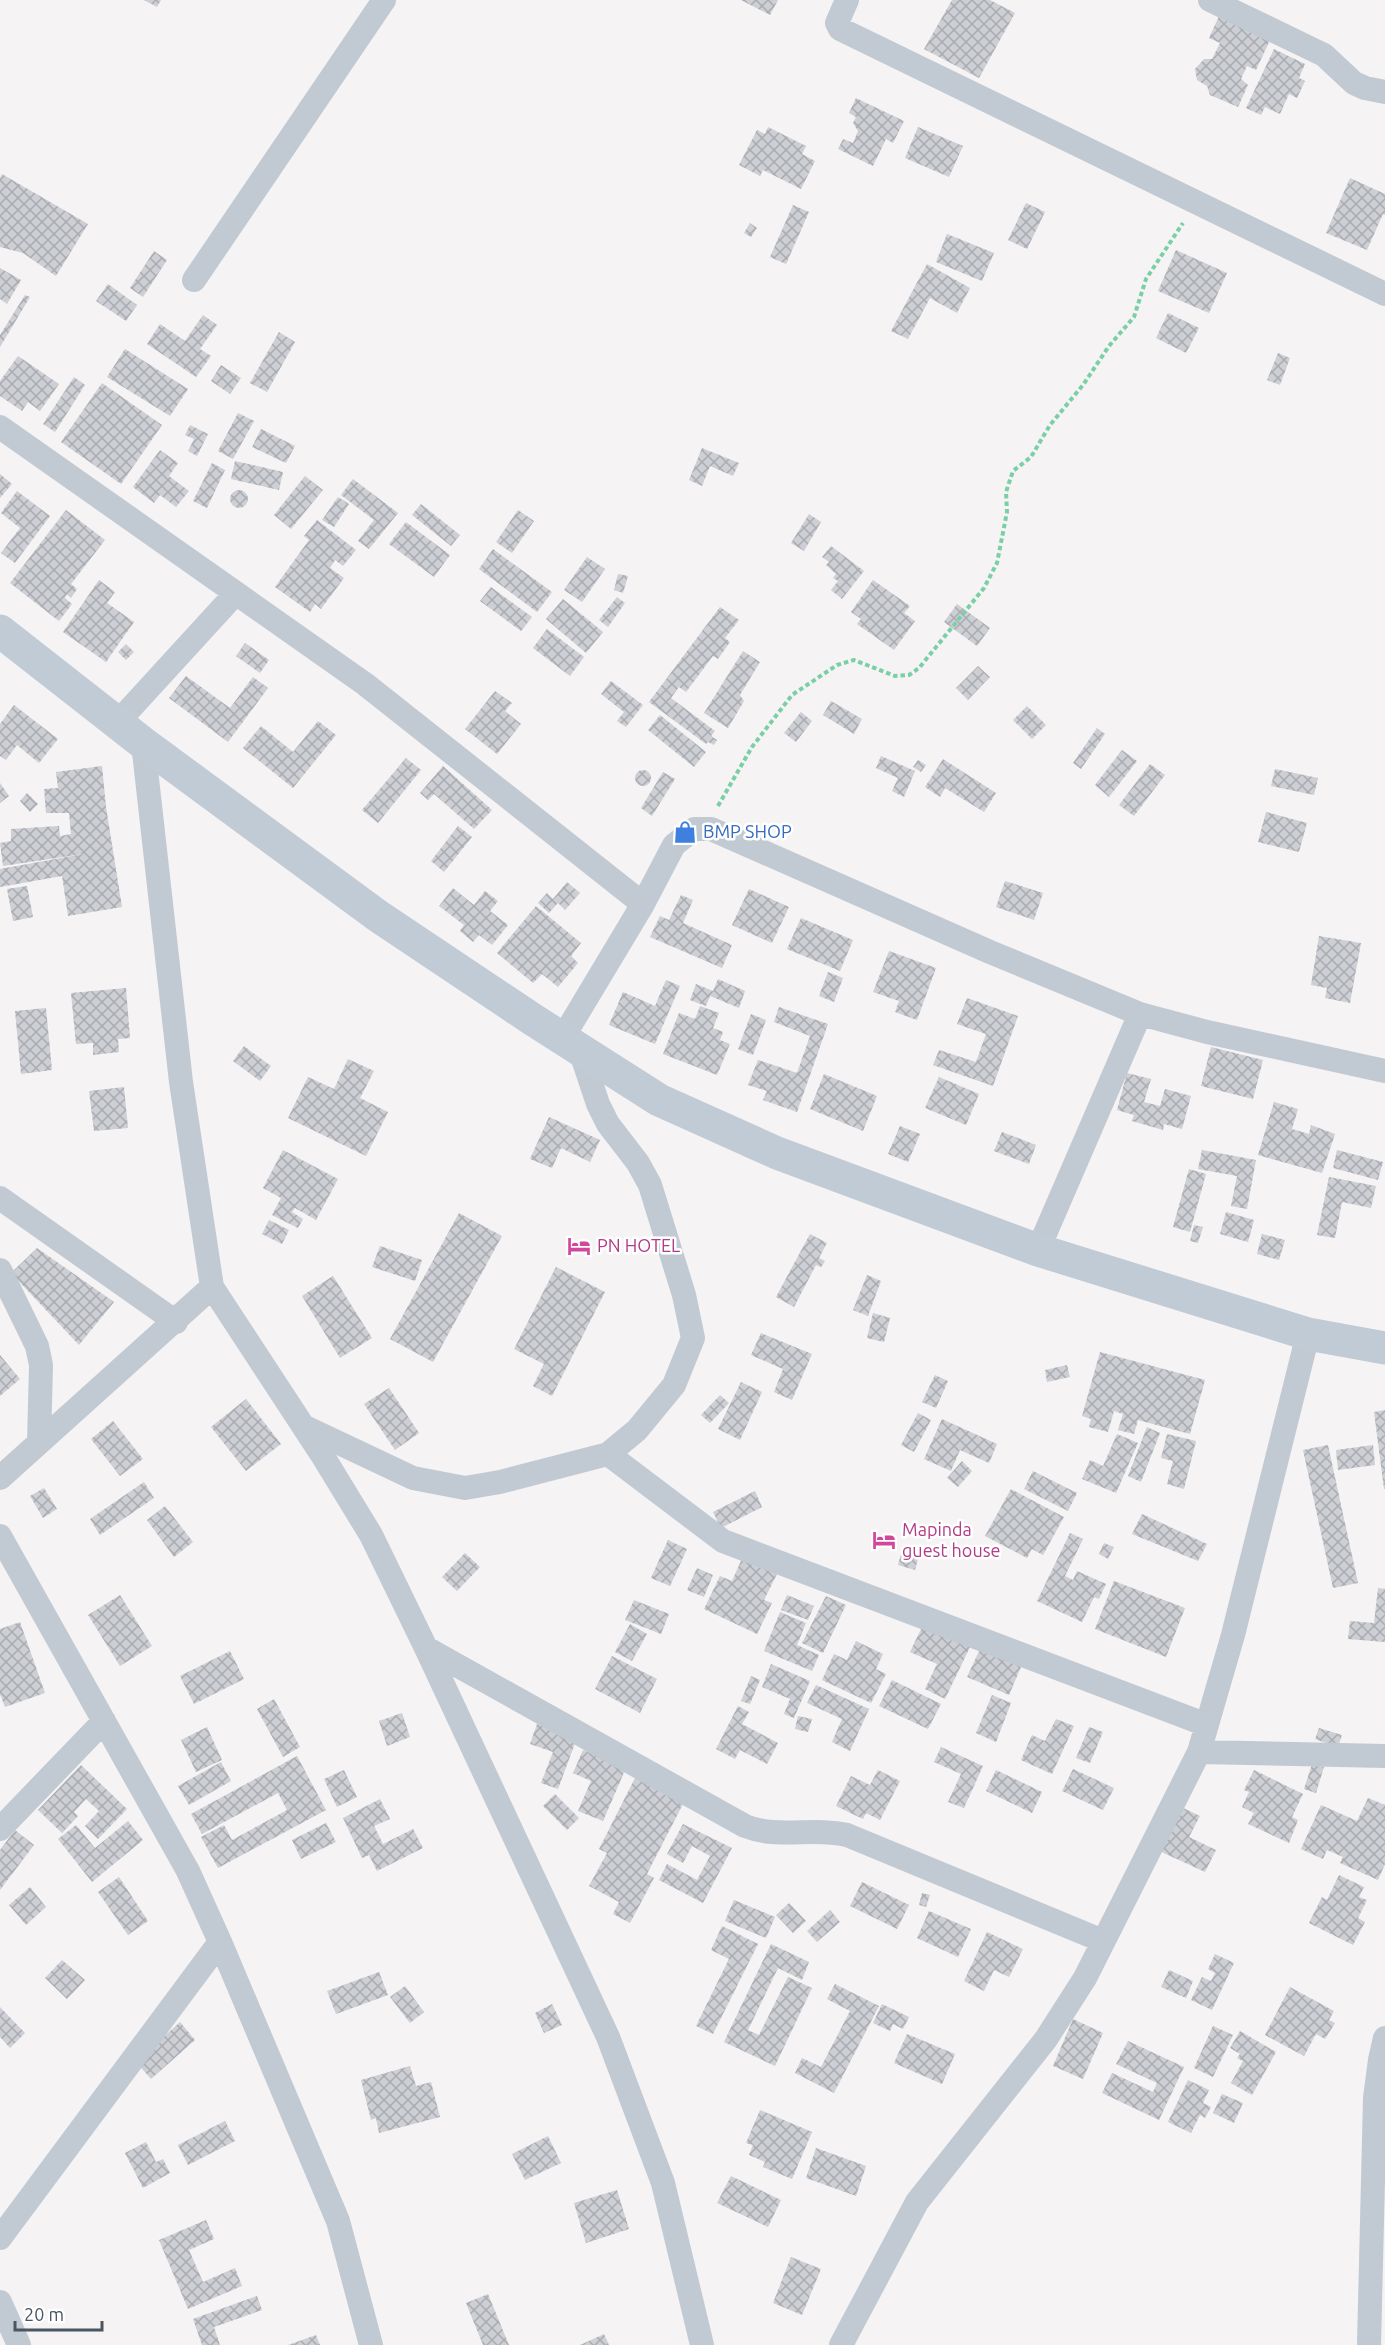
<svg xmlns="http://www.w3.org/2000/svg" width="1385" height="2345" viewBox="0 0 1385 2345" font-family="Ubuntu,sans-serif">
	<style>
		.building { fill: url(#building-cross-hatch) }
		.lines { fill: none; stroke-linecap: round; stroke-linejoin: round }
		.path { stroke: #7ad0a6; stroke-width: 4; stroke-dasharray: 4.5 3; stroke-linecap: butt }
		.street { stroke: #c1cad2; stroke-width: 24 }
		.secondary { stroke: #c1cbd6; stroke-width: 33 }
		.labels { text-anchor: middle; stroke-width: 5; stroke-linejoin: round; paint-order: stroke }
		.shop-label { font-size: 18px; fill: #366cbe; stroke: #fff; text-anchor: start }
		.hotel-label { font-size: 18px; fill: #b23c85; stroke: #fff; text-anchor: start }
	</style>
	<defs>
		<pattern id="building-cross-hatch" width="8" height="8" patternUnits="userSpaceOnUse" patternTransform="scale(1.5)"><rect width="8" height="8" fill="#cdcfd5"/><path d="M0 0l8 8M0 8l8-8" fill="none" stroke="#a8abb0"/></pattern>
	</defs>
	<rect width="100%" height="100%" fill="#f5f3f3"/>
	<!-- building -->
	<path class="building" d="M144,0H161L157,7Z
		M741,0H778L770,15Z
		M952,0H990L1015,13L979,78L924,49Z
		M1220,14L1271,38L1256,70L1247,66L1241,79L1248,85L1238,107L1210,95L1207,86L1197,80L1195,69L1204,59H1212L1220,43L1209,38Z
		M1274,49L1305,64L1299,78L1305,81L1297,98L1289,94L1280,114L1265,107L1261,115L1246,108Z
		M856,98L904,121L893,143L886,139L873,166L838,149L843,139L853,143L858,131L853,123L856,117L849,113Z
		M768,127L806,146L802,154L815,161L801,189L763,170L760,176L739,165L757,130L765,134Z
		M918,127L963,146L949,177L905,158Z
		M2,174L88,224L56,276L23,253L0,247V178Z
		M1350,178L1385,194V215L1383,214L1367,250L1326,233Z
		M1026,203L1045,212L1027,249L1008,240Z
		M793,205L809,212L786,264L770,257Z
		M750,223L757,228L751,237L744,233Z
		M947,234L994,253L982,281L936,262Z
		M1176,250L1227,273L1209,313L1158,291Z
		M154,251L167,260L143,297L130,288Z
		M927,264L970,288L957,313L930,298L908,339L891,331Z
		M0,268L21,280L7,304L0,299Z
		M108,284L137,305L126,321L96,301Z
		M25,295L30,297L0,347V335Z
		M1168,313L1199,328L1186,353L1156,338Z
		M203,315L217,325L200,349L211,356L196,377L147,344L160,324L185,341Z
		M279,332L295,342L267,392L250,383Z
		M125,349L188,389L170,416L107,377Z
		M1278,353L1290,358L1280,385L1267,380Z
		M18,356L59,384L40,411L28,402L22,411L0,396V381Z
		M221,365L241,378L230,394L211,381Z
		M74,377L85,385L55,432L43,424Z
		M102,383L162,425L121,484L61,442Z
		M238,413L254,421L233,459L218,451Z
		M190,425L208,434L197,456L188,451L194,439L185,435Z
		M261,429L295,446L286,463L252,447Z
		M702,448L739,463L733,476L710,466L702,486L689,480Z
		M160,450L178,463L169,476L189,491L176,507L160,495L154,503L133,487Z
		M235,461L283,472L279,490L231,479Z
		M212,463L225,470L207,508L193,501Z
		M0,474L12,484L0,498Z
		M305,476L323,490L291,529L274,515Z
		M353,479L398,513L369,549L358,541L374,520L341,495Z
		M230 499a9 9 0 1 1 18 0a9 9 0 1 1-18 0Z
		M17,491L50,516L15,563L1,553L20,528L1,513Z
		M338,497L349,504L334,527L322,520Z
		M421,504L460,535L451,546L412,515Z
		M66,510L105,540L71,584L77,589L71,598L67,594L65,598L72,604L59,621L10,583Z
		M518,510L534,521L512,553L496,542Z
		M809,514L821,522L804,551L791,543Z
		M317,520L356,550L343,566L335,560L330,568L344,578L321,609L315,604L310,612L275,587L309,540L304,536Z
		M406,522L450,555L434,577L389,544Z
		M831,546L864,571L842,599L831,590L838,581L833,578L836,574L826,565L829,562L822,557Z
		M493,549L552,592L537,612L479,569Z
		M587,557L605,569L582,602L564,590Z
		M618,574L628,576L623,593L614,590Z
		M99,580L115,592L107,603L134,622L106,662L63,632Z
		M873,580L910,606L904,613L915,621L894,650L857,624L861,619L851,612Z
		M491,587L532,617L521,631L480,601Z
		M617,597L625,603L608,627L599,620Z
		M563,599L603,632L586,653L546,619Z
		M957,604L990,628L977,646L944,622Z
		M720,607L739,620L725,638L730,642L718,659L713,656L686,692L679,687L671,698L715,731L711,736L717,740L714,745L708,742L706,744L649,702Z
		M547,629L584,657L570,676L533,648Z
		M245,643L269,660L260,673L236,656Z
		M126,644L134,652L126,660L118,652Z
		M743,651L760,662L740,695L744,701L728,728L704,713Z
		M978,666L990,677L968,700L956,688Z
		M186,676L230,708L253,677L268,688L228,742L169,698Z
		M611,681L643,705L626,727L617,721L624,712L601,694Z
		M495,691L512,703L505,711L521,724L497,754L465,729Z
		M831,701L862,719L854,734L823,715Z
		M14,705L58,739L39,763L17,745L6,760L0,756V724Z
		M1027,706L1046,725L1032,739L1013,720Z
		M801,712L812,721L796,742L784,733Z
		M660,715L706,752L694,767L648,730Z
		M318,721L336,735L293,788L243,748L261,726L293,752Z
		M1097,728L1105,734L1081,769L1073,763Z
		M1122,750L1137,761L1109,797L1095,785Z
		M881,756L915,771L904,797L892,791L898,778L876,768Z
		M406,758L421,770L378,823L362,810Z
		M943,759L996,793L984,812L945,788L940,797L925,787Z
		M918,760L926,765L921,772L913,767Z
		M1150,764L1165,775L1134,816L1119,805Z
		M102,766L106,807L122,907L68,916L62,876L0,887V869L83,854L3,866L0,843L11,841V829L59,826L60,836L71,834L69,813H46L44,789L58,788L56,772Z
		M443,766L492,810L474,829L434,794L428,800L420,793Z
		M1275,769L1318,778L1314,795L1271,786Z
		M635 778a8 8 0 1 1 16 0a8 8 0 1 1-16 0Z
		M663,772L675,779L652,816L641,808Z
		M0,783L9,796L0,803Z
		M27,793L38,804L30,812L20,801Z
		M1266,812L1307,823L1299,852L1258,842Z
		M458,826L472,837L444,872L431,861Z
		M1005,881L1043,893L1034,920L996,907Z
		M567,882L580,893L565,910L558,903L549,913L538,903L547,893L553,899Z
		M27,886L33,917L13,921L7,889Z
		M453,888L474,905L485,891L498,901L490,911L508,925L492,945L479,935L473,942L460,931L464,925L439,906Z
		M749,889L789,907L772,943L732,925Z
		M681,895L693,900L683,923L732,945L722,968L650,937L660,916L669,920Z
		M536,906L581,943L571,956L578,963L558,987L542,974L533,983L497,953Z
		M801,918L853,940L840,971L787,949Z
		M1319,936L1361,943L1350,1003L1325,998L1327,988L1311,985Z
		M889,951L936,968L917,1020L895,1012L899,1001L873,992Z
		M828,972L843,978L834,1002L819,996Z
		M718,979L745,991L739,1008L710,996L706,1006L690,1000L696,984L713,991Z
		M666,980L680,986L655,1044L609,1025L623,992L655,1006Z
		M126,988L130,1038L118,1039L119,1052L93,1055V1043L76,1044L71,993Z
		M967,998L1018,1016L993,1086L933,1065L939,1050L976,1062L986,1034L957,1024Z
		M700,1006L719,1013L713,1028L723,1032L720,1040L730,1044L717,1075L663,1054L679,1013L695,1019Z
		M779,1007L828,1024L797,1112L763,1100L767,1091L748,1085L758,1060L797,1073L810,1036L774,1022Z
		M46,1008L52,1070L21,1074L15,1011Z
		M751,1014L766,1020L753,1055L738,1049Z
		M244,1046L271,1066L260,1081L233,1061Z
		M1211,1047L1263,1060L1253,1099L1201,1086Z
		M348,1059L374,1071L360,1098L388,1112L366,1156L288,1118L308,1077L334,1089Z
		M1127,1073L1151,1079L1144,1102L1160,1106L1165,1089L1191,1096L1182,1129L1164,1124L1163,1130L1132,1121L1134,1115L1117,1110Z
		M824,1074L877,1096L863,1131L810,1109Z
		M939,1077L979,1094L966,1125L925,1108Z
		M124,1087L128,1128L94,1131L89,1091Z
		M1274,1102L1298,1109L1292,1129L1309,1134L1311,1125L1335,1134L1322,1173L1258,1155Z
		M549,1117L600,1140L590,1162L561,1148L552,1168L530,1159Z
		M900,1126L920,1134L908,1162L888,1154Z
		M1002,1132L1036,1145L1029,1164L994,1151Z
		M283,1150L338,1179L316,1220L295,1208L292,1212L303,1219L298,1228L272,1215L281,1198L263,1188Z
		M1202,1150L1256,1160L1247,1209L1231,1206L1237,1176L1198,1169Z
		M1337,1150L1383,1162L1378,1180L1333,1168Z
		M1189,1169L1206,1174L1190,1232L1173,1227Z
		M1329,1177L1376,1186L1371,1208L1342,1202L1335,1238L1317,1235Z
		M1226,1212L1254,1220L1248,1242L1220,1234Z
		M459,1213L502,1236L433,1362L390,1339Z
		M269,1220L289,1230L282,1244L262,1234Z
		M1194,1225L1203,1227L1198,1243L1190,1241Z
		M810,1234L827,1243L819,1258L825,1261L821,1267L816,1265L794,1307L776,1297Z
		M1262,1234L1285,1240L1279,1260L1257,1254Z
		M380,1246L422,1260L415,1281L372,1267Z
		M37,1248L114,1302L79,1345L11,1273Z
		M556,1267L605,1292L552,1396L533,1386L544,1364L514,1349Z
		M867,1275L881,1281L868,1316L853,1310Z
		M333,1276L372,1338L340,1358L302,1296Z
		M873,1313L890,1318L884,1342L867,1338Z
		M761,1333L812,1354L792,1400L774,1392L783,1369L751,1355Z
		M1100,1352L1205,1380L1190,1434L1138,1420L1134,1434L1118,1430L1123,1414L1114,1411L1108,1432L1089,1427L1091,1419L1082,1416Z
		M0,1355L20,1379L0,1396Z
		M1067,1365L1070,1377L1047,1382L1045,1370Z
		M935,1375L948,1381L936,1408L922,1402Z
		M741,1382L762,1392L740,1440L718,1429Z
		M389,1388L419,1433L395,1450L364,1404Z
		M720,1395L729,1403L710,1423L701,1415Z
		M246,1399L281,1444L246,1471L211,1427Z
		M1385,1410V1489H1384L1374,1412Z
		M918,1413L931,1420L914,1452L901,1445Z
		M942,1419L997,1444L989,1463L960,1450L951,1471L924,1459Z
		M113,1421L143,1459L120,1476L91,1439Z
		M1147,1427L1160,1433L1141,1482L1128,1476Z
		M1117,1434L1138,1443L1116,1493L1082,1479L1090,1460L1103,1466Z
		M1167,1434L1196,1441L1184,1489L1167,1484L1173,1461L1161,1458Z
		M1328,1445L1358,1583L1333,1588L1303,1450Z
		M1373,1445L1375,1465L1338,1470L1336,1450Z
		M962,1461L972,1471L958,1487L947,1478Z
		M1033,1471L1077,1493L1068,1511L1024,1489Z
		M144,1482L154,1498L100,1535L90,1519Z
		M44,1488L57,1509L43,1518L30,1496Z
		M1011,1489L1064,1517L1043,1555L1032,1549L1027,1558L985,1536Z
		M755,1491L762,1507L721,1528L713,1512Z
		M165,1506L193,1542L174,1557L147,1520Z
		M1142,1514L1207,1544L1198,1561L1132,1534Z
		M1070,1533L1083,1539L1065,1576L1073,1580L1077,1571L1106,1584L1099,1599L1094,1597L1082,1622L1037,1601Z
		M668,1540L687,1549L670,1586L651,1578Z
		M1104,1543L1114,1547L1108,1559L1099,1554Z
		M465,1553L480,1567L457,1591L442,1577Z
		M744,1554L779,1570L764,1600L772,1603L757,1634L704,1609L720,1576L732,1581Z
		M901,1554L918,1559L915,1570L898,1565Z
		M697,1568L713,1575L704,1597L687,1590Z
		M1114,1581L1185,1608L1166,1657L1095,1629Z
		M1378,1588L1385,1589V1642L1348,1639L1350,1621L1374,1623Z
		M120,1595L152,1646L120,1666L88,1615Z
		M787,1595L814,1606L808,1620L781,1610Z
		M826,1596L846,1605L823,1653L802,1643Z
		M634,1600L669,1614L661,1634L625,1620Z
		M780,1612L806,1623L797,1645L819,1655L812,1671L764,1651Z
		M20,1622L45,1693L5,1707L0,1694V1629Z
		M924,1623L971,1645L945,1699L925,1689L937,1664L910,1652Z
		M630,1624L647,1634L632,1661L615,1652Z
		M856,1641L883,1654L876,1669L886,1674L871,1703L822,1680L834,1654L847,1660Z
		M980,1649L1021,1667L1009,1695L967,1677Z
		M230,1651L244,1679L194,1704L180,1676Z
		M612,1656L657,1679L640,1713L595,1689Z
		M771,1664L810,1681L794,1718L784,1714L790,1699L762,1687Z
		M751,1676L760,1680L750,1704L741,1701Z
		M892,1680L941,1704L928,1729L879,1706Z
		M816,1685L869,1709L850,1751L832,1742L842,1719L807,1703Z
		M992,1695L1011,1703L996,1742L976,1733Z
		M274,1699L300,1747L283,1757L257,1709Z
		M738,1706L749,1712L742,1724L778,1743L767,1764L740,1750L735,1759L716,1749Z
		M402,1713L410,1737L387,1746L379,1721Z
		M798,1716L812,1719L808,1732L795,1729Z
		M1056,1719L1074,1726L1052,1774L1021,1760L1032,1735L1045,1741Z
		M537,1724L577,1738L558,1789L541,1783L553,1752L530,1744Z
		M207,1727L222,1760L196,1772L181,1740Z
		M1089,1727L1103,1732L1090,1763L1076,1758Z
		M1319,1728L1342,1735L1338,1747L1315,1739Z
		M941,1747L983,1766L964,1808L948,1802L961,1774L934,1762Z
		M583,1750L626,1768L603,1821L578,1811L591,1781L573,1773Z
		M297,1756L326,1810L218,1868L201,1837L224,1825L232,1840L287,1810L278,1793L202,1834L191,1814Z
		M221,1762L231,1781L189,1805L178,1786Z
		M1312,1764L1324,1767L1316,1793L1304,1789Z
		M81,1765L127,1809L98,1839L85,1826L99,1811L86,1799L74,1812L78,1816L62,1833L38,1810Z
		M1073,1769L1114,1788L1103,1810L1062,1791Z
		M344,1770L357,1797L337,1807L324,1779Z
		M878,1770L900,1781L880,1820L866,1813L863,1819L836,1806L851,1776L870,1785Z
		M996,1770L1042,1792L1032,1813L986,1791Z
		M1254,1770L1303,1794L1292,1817L1298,1820L1289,1843L1248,1824L1254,1813L1242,1807L1249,1792L1244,1790Z
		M636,1776L685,1800L647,1874L654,1878L630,1923L613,1914L619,1902L589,1886L607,1853L599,1849Z
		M555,1794L579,1818L567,1830L543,1806Z
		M1368,1798L1385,1805V1864L1378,1880L1340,1863L1343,1857L1327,1850L1323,1859L1301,1849L1321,1805L1357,1821Z
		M380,1799L390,1819L374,1826L383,1844L413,1829L423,1848L377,1871L369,1855L362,1858L343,1818Z
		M1177,1805L1200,1816L1189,1837L1216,1850L1205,1872L1155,1849Z
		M128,1821L143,1840L92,1882L58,1839L76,1825L95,1848Z
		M326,1823L336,1842L301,1859L292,1840Z
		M683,1824L732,1848L703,1903L659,1880L667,1864L697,1880L710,1856L692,1846L683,1863L667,1854Z
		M15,1830L34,1845L0,1890V1850Z
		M1339,1875L1364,1887L1359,1897L1367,1900L1358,1918L1365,1922L1353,1945L1309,1923L1322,1897L1327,1900Z
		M119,1877L148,1921L128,1935L98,1892Z
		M862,1882L909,1905L897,1929L850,1906Z
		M30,1887L46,1907L26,1925L9,1905Z
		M922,1893L930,1895L926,1907L919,1905Z
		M734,1900L775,1917L766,1938L725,1921Z
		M789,1903L806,1921L793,1933L776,1915Z
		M830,1910L840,1922L817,1942L807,1931Z
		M929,1911L971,1929L958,1957L917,1938Z
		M722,1926L758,1944L713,2034L696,2026L729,1959L711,1950Z
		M987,1932L1023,1949L1009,1977L994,1970L984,1991L964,1981Z
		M771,1944L809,1962L802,1980L778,1968L748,2030L759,2035L788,1977L812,1988L775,2066L724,2042Z
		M1215,1954L1234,1963L1212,2010L1191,2000L1202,1977L1211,1981L1215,1973L1208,1969Z
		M62,1960L85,1980L67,1999L45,1978Z
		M1169,1970L1193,1981L1186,1998L1161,1987Z
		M379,1972L388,1995L336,2014L327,1991Z
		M835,1984L879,2006L834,2093L795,2073L802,2058L821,2067L850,2011L827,1999Z
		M405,1986L424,2012L410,2023L390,1997Z
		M1290,1987L1334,2011L1329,2020L1335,2023L1325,2039L1316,2034L1304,2056L1265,2035Z
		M552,2004L562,2025L544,2033L535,2013Z
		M882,2004L909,2017L903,2029L893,2024L890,2031L873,2023Z
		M0,2007L25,2033L10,2048L0,2037Z
		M1073,2019L1103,2033L1083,2079L1053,2066Z
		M180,2022L195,2040L151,2079L136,2062Z
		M1213,2026L1233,2035L1213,2077L1194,2068Z
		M1240,2031L1276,2052L1252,2095L1231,2083L1243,2061L1237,2058L1240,2054L1230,2048Z
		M907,2034L955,2054L942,2084L894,2063Z
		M1128,2041L1184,2067L1159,2120L1102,2093L1112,2073L1153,2092L1157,2083L1116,2064Z
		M410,2066L416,2086L431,2082L440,2117L379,2133L376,2118L371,2120L361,2080Z
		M1188,2080L1209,2090L1203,2103L1211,2107L1205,2118L1200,2115L1191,2133L1168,2122Z
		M1222,2094L1243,2103L1234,2123L1213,2113Z
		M760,2110L812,2132L792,2179L763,2167L765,2162L749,2155L753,2145L746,2143Z
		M225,2121L235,2141L188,2165L178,2145Z
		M548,2136L561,2163L525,2180L512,2154Z
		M146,2142L156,2162L163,2159L170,2173L143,2188L125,2153Z
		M816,2148L866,2166L856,2196L806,2178Z
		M731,2176L781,2200L768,2227L717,2203Z
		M617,2190L629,2229L586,2243L574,2203Z
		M206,2220L214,2239L189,2250L203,2282L235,2268L242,2286L188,2309L159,2240Z
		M791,2257L821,2269L802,2315L773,2303Z
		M488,2294L509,2345H483L466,2303Z
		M257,2296L262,2310L214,2327L220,2345H202L193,2319Z
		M604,2334L609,2345H580Z
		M316,2335L320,2345H288Z"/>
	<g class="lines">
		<!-- path -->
		<path class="path" d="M718,806L752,747L792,695L837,665L854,660L895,676L909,675L919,668L984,588L997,563L1007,512L1006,492L1013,471L1031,457L1050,425L1083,385L1109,346L1134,317L1146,279L1183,223"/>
		<!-- street -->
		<path class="street" d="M847,0L837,23L840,29L1385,294
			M1210,0L1324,55L1354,83L1365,88L1385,92
			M194,280L384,0
			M0,427L365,684L643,904
			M117,723L236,593
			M143,743L181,1082L212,1287L324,1458L371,1535L426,1648L608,2037L663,2183L702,2345
			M562,1039L643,904L674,845L694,829H711L990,952L1140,1014L1207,1032L1385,1071
			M0,1198L176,1322
			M1038,1250L1140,1014
			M0,1270L37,1346L41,1365L39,1443
			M303,1426L413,1478L465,1488L500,1482L608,1454L637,1430L674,1385L693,1338L684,1295L650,1185L638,1163L608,1124L598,1104L580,1050
			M608,1454L723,1541L1207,1725
			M0,1478L212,1287
			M0,1536L188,1871L220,1942L338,2221L371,2345
			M426,1648L745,1826C777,1839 813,1827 847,1835L1103,1941
			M1199,1752L1385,1756
			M0,1829L104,1721
			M0,2238L220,1942
			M0,2302L19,2345
			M841,2345L917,2202L1046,2039L1085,1978L1199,1752L1233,1635L1308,1334
			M1369,2345L1375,2098L1380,2060L1385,2038"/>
		<!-- secondary -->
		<path class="secondary" d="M0,631L143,743L378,916L532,1019L659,1100L777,1153L1038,1250L1308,1334L1385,1348"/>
	</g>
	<!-- icons -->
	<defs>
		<g id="shop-bare" transform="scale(1.8)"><path d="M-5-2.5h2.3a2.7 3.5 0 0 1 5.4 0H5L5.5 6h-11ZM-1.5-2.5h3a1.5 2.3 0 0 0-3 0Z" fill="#3f7fe0" stroke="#fff" stroke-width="2.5" paint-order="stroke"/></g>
		<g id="hotel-bare" transform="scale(1.8)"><path d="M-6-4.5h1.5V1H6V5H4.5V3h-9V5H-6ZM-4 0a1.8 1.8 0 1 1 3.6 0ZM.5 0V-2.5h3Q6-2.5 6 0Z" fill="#d1479c" stroke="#fff" stroke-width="2.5" paint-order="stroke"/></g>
	</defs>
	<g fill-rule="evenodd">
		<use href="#shop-bare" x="685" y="832"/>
		<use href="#hotel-bare" x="579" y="1246"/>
		<use href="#hotel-bare" x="884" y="1540"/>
	</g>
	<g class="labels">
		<!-- shop labels -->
		<g class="shop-label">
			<text x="703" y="838">BMP SHOP</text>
		</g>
		<!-- hotel labels -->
		<g class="hotel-label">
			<text x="597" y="1252">PN HOTEL</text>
			<text x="902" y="1536">Mapinda<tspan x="902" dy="21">guest house</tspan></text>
		</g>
	</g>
	<!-- scale -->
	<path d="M15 2321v9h87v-9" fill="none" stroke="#4a5661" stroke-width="3"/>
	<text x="24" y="2321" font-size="18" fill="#4a5661" stroke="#ffffff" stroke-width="4.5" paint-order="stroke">20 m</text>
</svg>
